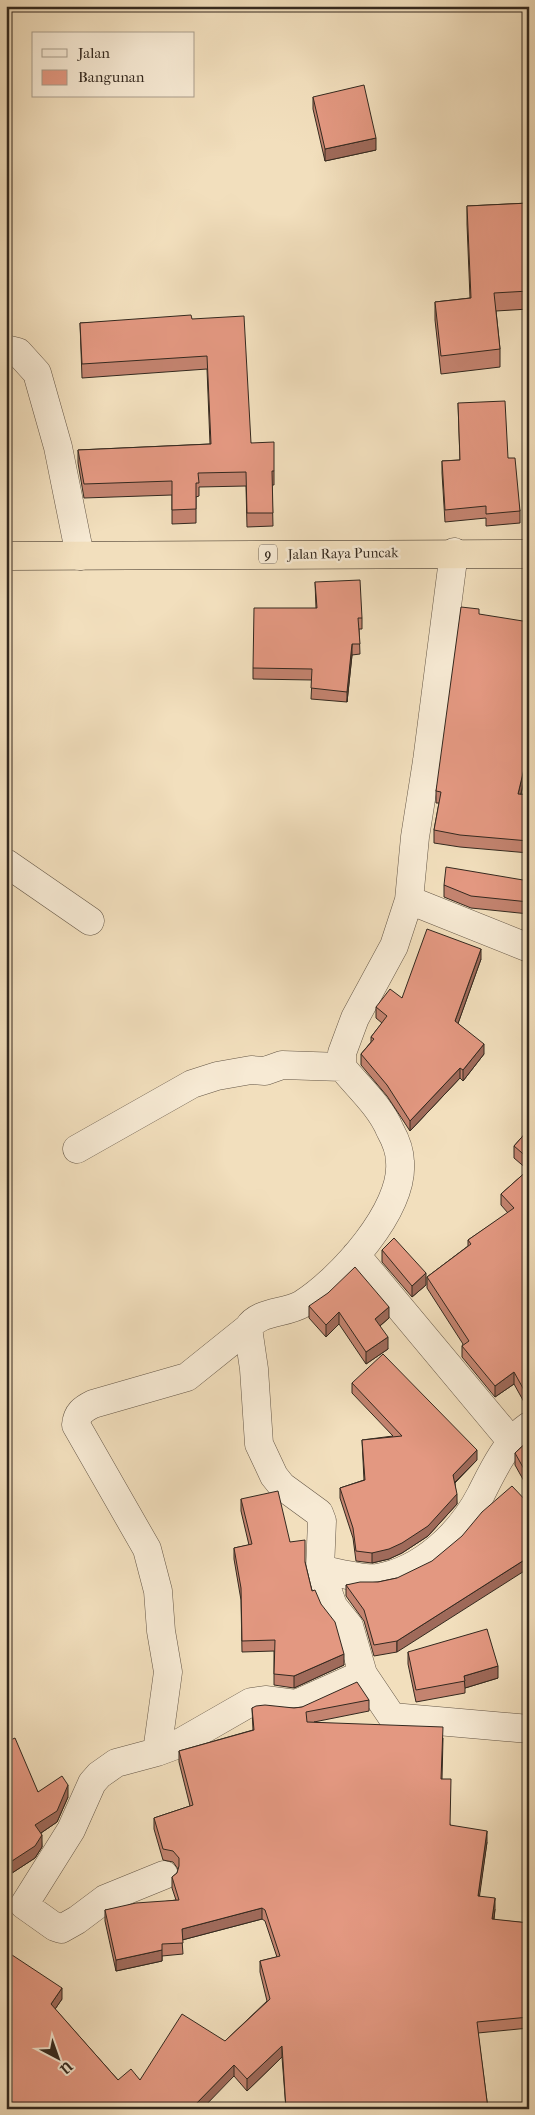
<svg xmlns="http://www.w3.org/2000/svg" width="535" height="2115" viewBox="0 0 535 2115" font-family="'IM FELL French Canon',serif">
	<style>
		.lines { fill: none; stroke-linecap: round; stroke-linejoin: round }
		.minor-casing { stroke: #645646; stroke-width: 29 }
		.highway-casing { stroke: #34291f; stroke-width: 29 }
		.minor { stroke: #f7ead4; stroke-width: 28 }
		.highway { stroke: #f2dfbd; stroke-width: 28 }
		.wall { fill: #c3836f; stroke: #34291f }
		.shaded-wall { fill: #9f6a5a; stroke: #34291f }
		.building { fill: #e39881; stroke: #34291f }
		.labels { text-anchor: middle; stroke-width: 5; stroke-linejoin: round; paint-order: stroke }
		.shield { fill: #f7ead4; stroke: #6e6355; stroke-width: 1 }
		.shield-label { font-size: 12px; font-weight: bold; fill: #34291f }
		.street-label { font-size: 14px; fill: #34291f; stroke: #f7ead4 }
	</style>
	<rect width="100%" height="100%" fill="#f2dfbd"/>
	<filter id="stains"><feTurbulence type="fractalNoise" baseFrequency=".004" numOctaves="4"/><feColorMatrix values="0 0 0 0 .2 0 0 0 0 .09 0 0 0 0 .02 0 0 0 .5 -.17"/></filter>
	<radialGradient id="worn" r=".72"><stop offset=".6" stop-color="#630" stop-opacity="0"/><stop offset="1" stop-color="#630" stop-opacity=".3"/></radialGradient>
	<g class="lines">
		<!-- minor casing -->
		<g class="minor-casing">
			<path id="minor" d="M6,349L18,352L37,373L58,447L80,556
				M6,863L90,921
				M409,900L529,948
				M77,1149L192,1084L217,1076L251,1070L265,1071L282,1065L342,1067
				M356,1255L512,1442
				M320,1569C334,1572 365,1580 377,1578C422,1571 461,1533 481,1494C493,1470 506,1442 529,1426
				M363,1674L349,1626L333,1606L320,1569L322,1521L319,1513L282,1486L274,1476L259,1444L254,1369L248,1328C258,1311 285,1314 302,1304C340,1280 404,1210 400,1162C400,1152 395,1139 390,1130C380,1106 358,1087 342,1067V1053L355,1018L394,946L409,900L415,837L427,761L454,552
				M157,1752L168,1672L161,1631L158,1591L147,1549L76,1425C77,1413 83,1409 93,1404L187,1377L248,1328
				M164,1875L105,1899L77,1920L61,1929L55,1927L24,1905L71,1830L92,1783L99,1775L116,1763L157,1752L176,1745L251,1702L265,1700L296,1704L363,1674L392,1717L529,1729"/>
		</g>
		<!-- highway casing -->
		<g class="highway-casing">
			<path id="highway" d="M6,556L529,554"/>
		</g>
		<!-- minor -->
		<use href="#minor" class="minor"/>
		<!-- highway -->
		<use href="#highway" class="highway"/>
	</g>
	<!-- wall -->
	<path class="wall" d="M313,97L376,150L325,161L313,109Z
		M529,203V309L496,311L500,349V367L441,374L435,320V302L470,298L467,224V206Z
		M192,319L251,443L274,471V485H272L273,526L247,527L246,486L199,487V496L196,497V523L172,524V495L84,498L78,463V450L210,444L207,369L82,378L80,323Z
		M458,403L508,458L520,511V523L486,526V518L445,522L442,473V461L460,460Z
		M315,582L362,618V629H359L360,654L352,655L347,702L311,699L312,680L253,679V668L316,608Z
		M479,614L529,760L521,794L529,795V853L460,847L434,843V830L439,803H436V791Z
		M529,881V914L471,908L444,897V885Z
		M481,959L458,1023L484,1054L463,1081L460,1078L410,1131L387,1096L361,1065V1054L371,1042V1037L382,1023L376,1018V1007L402,998Z
		M529,1129V1411L514,1384L495,1397L462,1357V1346L463,1344L427,1288V1277L468,1246V1240L508,1213L501,1205V1194L528,1170L514,1158V1146Z
		M382,1250L426,1285L412,1297L382,1262Z
		M309,1306L389,1318L380,1326L388,1349L366,1364L339,1324L326,1337L309,1318Z
		M352,1383L477,1460L455,1483L457,1504L428,1536L402,1553L389,1559L372,1563L356,1561L353,1538L340,1498V1488L364,1480L362,1440L393,1436L352,1393Z
		M529,1440V1490L515,1465V1453Z
		M241,1499L290,1542L305,1562L312,1591L344,1665L294,1688L274,1685V1651L242,1652L241,1600L234,1559V1548L249,1545L241,1511Z
		M397,1578V1652L374,1656L364,1621L346,1596V1585L378,1582Z
		M408,1652L498,1678L465,1688V1693L416,1702L408,1664Z
		M369,1700V1711L314,1722L443,1738L442,1779L450,1825L487,1842L479,1896L495,1909L494,1920L529,1923V2028L478,2033L488,2109H286L282,2057L247,2091L234,2076L6,2109V1951L62,1999L55,2009L118,2080H140L225,2041L267,2001L260,1972V1961L277,1957L265,1921L262,1919L182,1940L183,1954L162,1956V1961L116,1971L105,1921V1910L176,1900L172,1888V1877L177,1873L178,1869L173,1862L163,1860L154,1829V1818L190,1806L179,1762V1751L253,1730L252,1708H294Z
		M6,1742L38,1792L68,1797L57,1822L41,1833L42,1847L35,1858L12,1873L6,1863Z"/>
	<!-- shaded-wall -->
	<path class="shaded-wall" d="M376,138V150L325,161V149Z
		M352,644V655L347,702V692Z
		M529,748V760L518,806V794Z
		M481,949V959L455,1032V1021Z
		M484,1044V1054L463,1081V1070Z
		M460,1068V1078L410,1131V1121Z
		M426,1273V1285L412,1297V1286Z
		M389,1307V1318L375,1330V1319Z
		M339,1312V1324L326,1337V1325Z
		M388,1337V1349L366,1364V1352Z
		M514,1372V1384L495,1397V1386Z
		M477,1450V1460L453,1484V1475Z
		M457,1494V1504L428,1536L402,1553L389,1559L372,1563V1553Z
		M529,1557V1568L397,1652V1641Z
		M344,1654V1665L294,1688V1676Z
		M498,1666V1678L465,1688L464,1676Z
		M68,1785V1797L57,1822L35,1837V1825Z
		M487,1831V1842L478,1907V1896Z
		M42,1835V1847L35,1858L12,1873V1861Z
		M495,1898V1909L492,1931V1919Z
		M262,1908V1919L182,1940V1929Z
		M162,1950V1961L116,1971V1960Z
		M62,1988V1999L51,2015V2004Z
		M282,2046V2057L247,2091V2079Z
		M234,2065V2076L202,2109H191Z"/>
	<!-- building -->
	<path class="building" d="M364,85L376,138L325,149L313,97Z
		M529,203V291L494,293L500,349L441,356L435,302L471,298L467,206Z
		M191,315L192,319L244,316L251,443L274,442V471H272L273,513H247L246,472L198,473L199,483H196V509L172,510V481L84,484L78,450L211,444L207,356L82,364L80,323Z
		M505,401L508,458H515L520,511L486,514V506L445,510L442,461L460,460L458,403Z
		M360,580L362,618H358L360,644H352L347,692L311,688L312,669L253,668L254,608H317L315,582Z
		M461,607L479,609V614L529,622V748L518,794L529,795V841L460,835L434,830L441,792L436,791Z
		M446,867L529,881V902L471,896L444,885Z
		M427,929L481,949L455,1021L484,1044L463,1070L460,1068L410,1121L387,1085L361,1054L374,1039L371,1037L387,1016L376,1007L390,989L402,998Z
		M529,1129V1159L514,1146Z
		M529,1169V1399L514,1372L495,1386L462,1346L469,1341L427,1277L471,1244L468,1240L514,1208L501,1194Z
		M394,1238L426,1273L412,1286L382,1250Z
		M355,1267L389,1307L375,1319L388,1337L366,1352L339,1312L326,1325L309,1306L328,1293Z
		M383,1354L477,1450L453,1475L457,1494L428,1526L402,1543L389,1549L372,1553L356,1551L353,1528L340,1488L365,1480L362,1440L402,1436L352,1383Z
		M529,1440V1478L515,1453Z
		M512,1486L529,1504V1557L397,1641L374,1645L364,1610L346,1585L360,1582H378L397,1578L432,1561L462,1536L482,1512Z
		M278,1491L290,1542L305,1540V1562L312,1591L315,1590L321,1604L335,1622L344,1654L294,1676L274,1674L275,1640L242,1641L241,1588L234,1548L252,1544L241,1499Z
		M487,1629L498,1666L464,1676L465,1681L416,1690L408,1652Z
		M357,1682L369,1700L306,1712L307,1722L443,1727L441,1779H451L450,1825L487,1831L478,1896L495,1898L492,1919L529,1923V2017L477,2022L488,2109H286L282,2046L247,2079L234,2065L191,2109H6V1951L62,1988L51,2004L118,2080L131,2069L140,2080L182,2014L225,2041L270,1999L260,1961L280,1956L265,1910L262,1908L182,1929L183,1943L162,1944V1950L116,1960L105,1910L136,1903L179,1900L172,1877L177,1873L179,1866V1858L173,1851L163,1849L154,1818L193,1805L179,1751L254,1730L252,1708L256,1706L265,1705L294,1708L302,1707Z
		M15,1738L38,1792L62,1776L68,1785L57,1811L35,1825L42,1835L35,1846L12,1861L6,1851V1742Z"/>
	<g class="labels">
		<!-- shield labels -->
		<rect class="shield" x="259" y="544.5" width="18" height="19" rx="4"/>
		<g class="shield-label">
			<text x="268" y="558">9</text>
		</g>
		<!-- street labels -->
		<g class="street-label">
			<text transform="translate(343 553) rotate(-1)" y="5">Jalan Raya Puncak</text>
		</g>
	</g>
	<!-- margin -->
	<rect width="535" height="2115" fill="none" stroke="#f2dfbd" stroke-width="25"/>
	<rect x="8" y="8" width="520" height="2100" fill="none" stroke="#34291f" stroke-width="2.5"/>
	<rect x="12" y="12" width="510" height="2090" fill="none" stroke="#34291f"/>
	<!-- legend -->
	<rect x="32" y="32" width="162" height="65" fill="#f7ead4" stroke="#a99d8c"/>
	<rect x="42" y="49" width="25" height="8" fill="#f7ead4" stroke="#a99d8c"/>
	<text x="78" y="58" font-size="15" fill="#34291f">Jalan</text>
	<rect x="42" y="70" width="25" height="15" fill="#e39881" stroke="#a99d8c"/>
	<text x="78" y="82" font-size="15" fill="#34291f">Bangunan</text>
	<!-- north arrow -->
	<g transform="translate(58 2058) rotate(139)" stroke="#f7ead4" stroke-width="4" paint-order="stroke">
	<path d="M0-4L9 19L0 12L-9 19Z" fill="#34291f"/>
	<text y="-8" font-size="14" font-weight="bold" text-anchor="middle" fill="#34291f">U</text>
	</g>
	<rect width="100%" height="100%" filter="url(#stains)"/>
	<rect width="100%" height="100%" fill="url(#worn)"/>
</svg>
